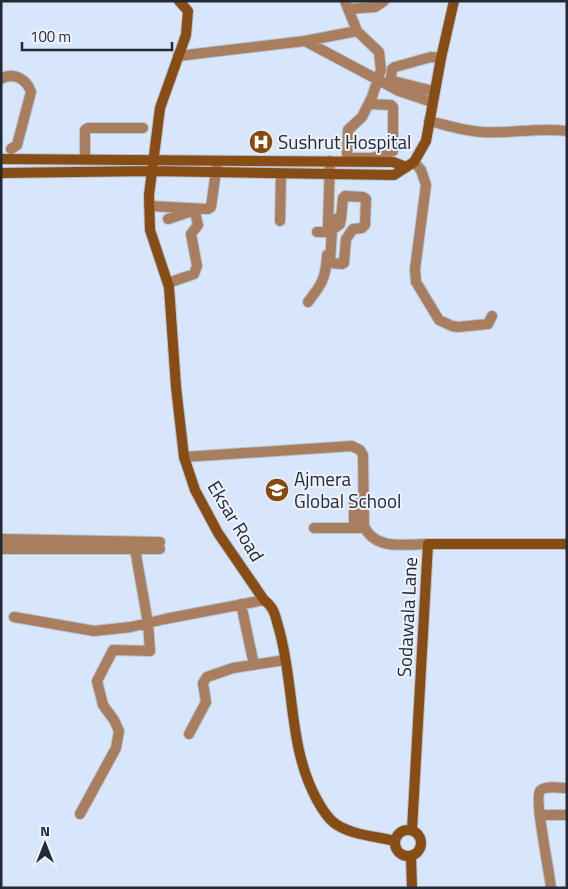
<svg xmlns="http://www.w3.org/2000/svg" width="568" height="889" viewBox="0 0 568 889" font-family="'Titillium Web',sans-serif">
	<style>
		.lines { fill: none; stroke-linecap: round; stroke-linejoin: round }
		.street-casing { stroke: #b7c4d7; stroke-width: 12 }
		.secondary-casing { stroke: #b7c4d7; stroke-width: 12 }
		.street { stroke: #a97e5f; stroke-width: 10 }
		.secondary { stroke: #884c15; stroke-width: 10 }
		.labels { text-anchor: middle; stroke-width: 4; stroke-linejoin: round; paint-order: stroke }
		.poi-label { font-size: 19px; fill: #232a33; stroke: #ecf2fd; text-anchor: start }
		.street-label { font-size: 19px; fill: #232a33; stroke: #ecf2fd }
	</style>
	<rect width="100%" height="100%" fill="#d8e6fb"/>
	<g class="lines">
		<!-- street casing -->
		<g class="street-casing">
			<path id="street" d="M348,9L375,7L384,1
				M357,31L379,52L381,70L372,97L362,117L348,130L347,156L350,158H372L393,151V107L391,105L369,104
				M305,41L399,91L432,102
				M178,56L305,41L357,31L345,1
				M1,79C14,71 27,80 31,92L17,145L11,149
				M429,90L393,81L391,78L392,69L395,67L431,57L441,58
				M429,121C446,125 464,131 482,132C510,134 538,127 567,131
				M85,159V130L88,128H143
				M414,162L421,170L426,185L415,269L416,282L439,320L452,326L458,327L488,324L492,316
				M149,206L208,209L211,207L217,164
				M168,219L192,211L195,212L198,225L191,234L197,266L194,274L168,283
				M328,219H341L343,198L345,196L363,197L366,199L365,225L362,228L353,229L346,239L344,263L342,264L332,263L330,262L332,230L340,224L341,219
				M280,221L281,174
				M328,225L330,161
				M317,232H328
				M308,302C322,284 326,278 327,255
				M184,457L352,446L360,450L363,455L364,526C375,551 405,544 428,544
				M314,528H365
				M354,528V504L363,503
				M1,539L160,542
				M1,549H160
				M241,604L254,665
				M14,617L94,631L131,627L165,619L264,600
				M189,734L206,702L203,683L207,677L233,668L285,660
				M80,814L116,748L119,731L114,720L103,705L97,681L113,650L150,651L148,623L135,549
				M540,815H567
				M551,888C550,874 534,799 540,791C545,785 560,788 567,788"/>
		</g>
		<!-- secondary casing -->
		<g class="secondary-casing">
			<path id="secondary" d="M179,1L188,11L186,35L160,108L149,195L150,230L169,287L176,387L184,457L195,490L218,533L264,600C275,608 275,616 279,629C295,686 288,747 317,800C322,809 326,816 333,822C349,835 375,836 395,841
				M1,159L393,162L406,167
				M1,173L151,171L394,175L414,162L426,141L441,58L454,1
				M395 843a13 13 0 1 1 26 0a13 13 0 1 1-26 0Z
				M412,830L428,544H567
				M411,857L412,888"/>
		</g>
		<!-- street -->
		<use href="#street" class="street"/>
		<!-- secondary -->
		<use href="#secondary" class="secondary"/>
	</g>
	<!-- icons -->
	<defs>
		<g id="hospital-disc" transform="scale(1.25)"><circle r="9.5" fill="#87490c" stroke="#ecf2fd"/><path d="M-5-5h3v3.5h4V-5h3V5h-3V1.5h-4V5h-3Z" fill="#fff"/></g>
		<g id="school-disc" transform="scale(1.25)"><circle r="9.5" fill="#87490c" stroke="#ecf2fd"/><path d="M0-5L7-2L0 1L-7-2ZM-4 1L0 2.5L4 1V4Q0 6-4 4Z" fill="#fff"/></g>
	</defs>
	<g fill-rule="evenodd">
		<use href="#hospital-disc" x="261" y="142"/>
		<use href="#school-disc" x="277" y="490"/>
	</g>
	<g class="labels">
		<!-- poi labels -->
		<g class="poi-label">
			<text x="278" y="149">Sushrut Hospital</text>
			<text x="294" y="486">Ajmera<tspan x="294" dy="22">Global School</tspan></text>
		</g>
		<!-- street labels -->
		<g class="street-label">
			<text transform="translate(236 521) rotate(59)" y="7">Eksar Road</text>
			<text transform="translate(407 617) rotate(-87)" y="7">Sodawala Lane</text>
		</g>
	</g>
	<!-- border -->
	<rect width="568" height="889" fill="none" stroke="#232a33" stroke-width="5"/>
	<!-- north arrow -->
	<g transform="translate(45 844)" stroke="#ecf2fd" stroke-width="4" paint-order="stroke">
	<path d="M0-4L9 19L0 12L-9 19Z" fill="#232a33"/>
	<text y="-8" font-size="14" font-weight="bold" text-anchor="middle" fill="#232a33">N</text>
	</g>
	<!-- scale -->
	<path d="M22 42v8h150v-8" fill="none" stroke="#232a33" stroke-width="2.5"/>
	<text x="30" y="42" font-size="15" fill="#232a33" stroke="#ecf2fd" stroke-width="4" paint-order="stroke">100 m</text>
</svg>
